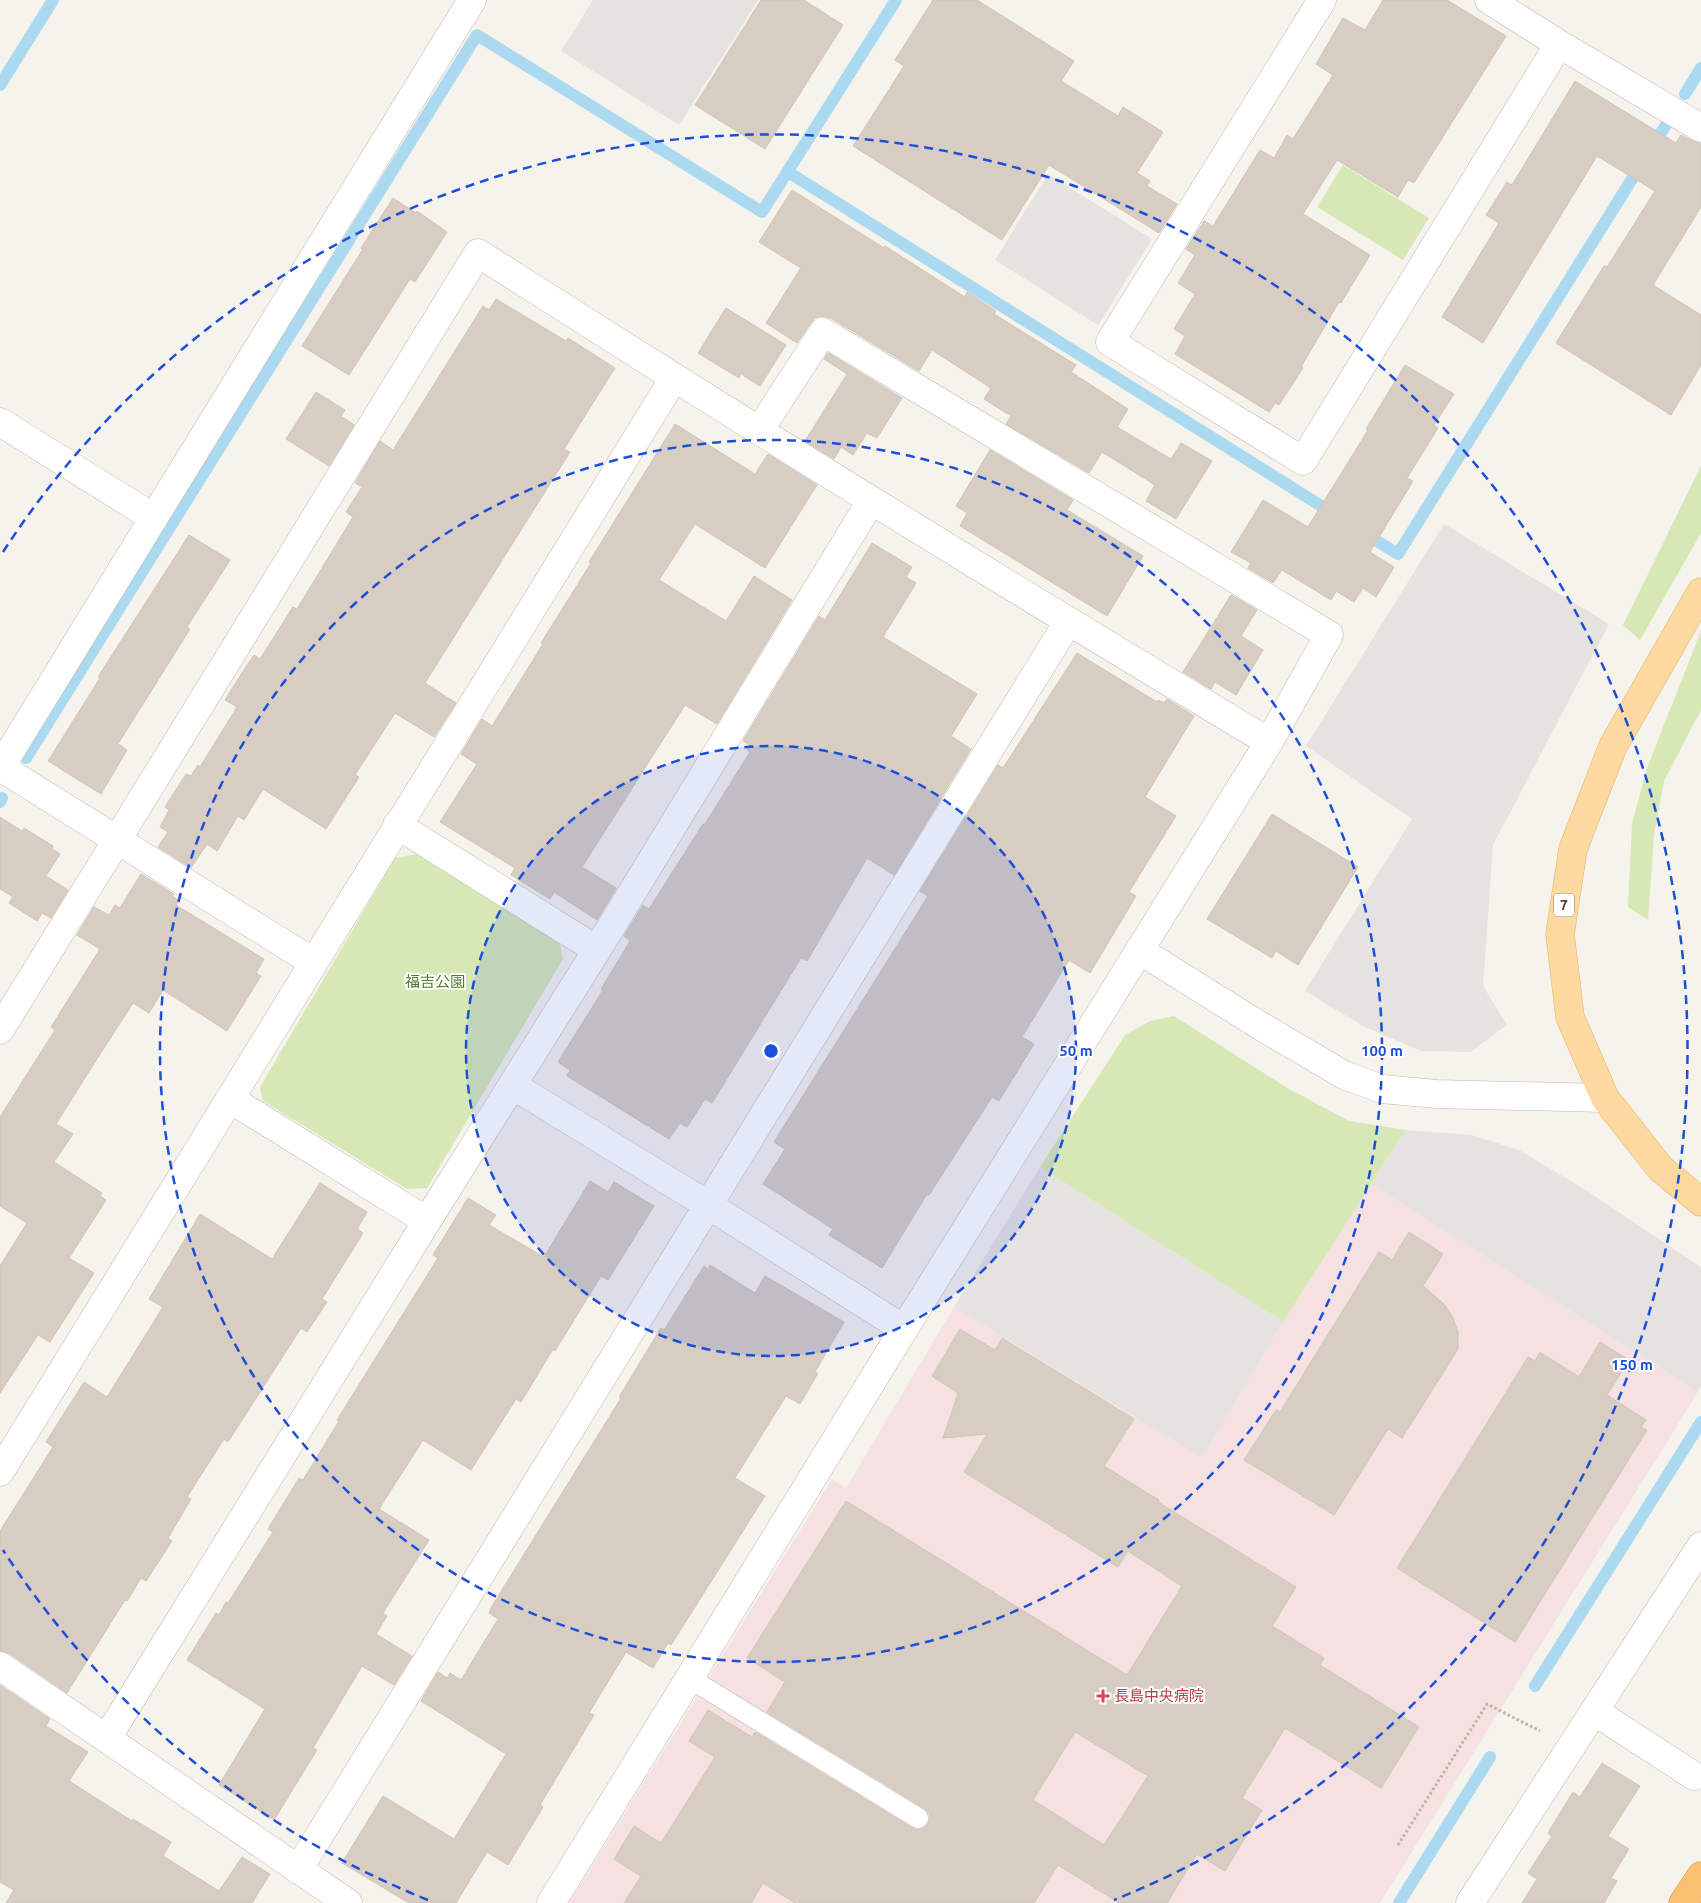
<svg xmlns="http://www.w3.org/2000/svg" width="1701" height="1903" viewBox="0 0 1701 1903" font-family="Ubuntu,'Noto Sans JP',sans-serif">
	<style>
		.medical { fill: #f5e1e1 }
		.green { fill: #d7e8b7 }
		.parking { fill: #e5e2e0 }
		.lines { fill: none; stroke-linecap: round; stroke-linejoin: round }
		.stream { stroke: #abdaf0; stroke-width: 12 }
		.building { fill: #d7cdc2; stroke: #d2c4b5; fill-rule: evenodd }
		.lane-casing { stroke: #c1b9af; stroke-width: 21 }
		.street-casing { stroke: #c1b9af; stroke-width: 29 }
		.primary-casing { stroke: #e2b46e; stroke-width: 29 }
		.highway-casing { stroke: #db9441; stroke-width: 29 }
		.path { stroke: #c3b3a0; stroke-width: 3; stroke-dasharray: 2.5 2.5; stroke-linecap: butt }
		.lane { stroke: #fff; stroke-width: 20 }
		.street { stroke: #fff; stroke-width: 28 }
		.primary { stroke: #fcd99f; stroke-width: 28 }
		.highway { stroke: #fbc072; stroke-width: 28 }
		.ring { fill: none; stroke: #1d4ed8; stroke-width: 2.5; stroke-dasharray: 9 6 }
		.health-dot { fill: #e0444e; stroke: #fff; stroke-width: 2 }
		.labels { text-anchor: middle; stroke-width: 4; stroke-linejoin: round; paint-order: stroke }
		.shield { fill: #fff; stroke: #807b75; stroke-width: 1 }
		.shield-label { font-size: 14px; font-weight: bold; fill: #4a423a }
		.park-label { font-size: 15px; fill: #527c2d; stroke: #fff }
		.health-label { font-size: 15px; fill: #be3a42; stroke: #fff; text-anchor: start }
		.centre { fill: #1d4ed8; stroke: #fff; stroke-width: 2.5 }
		.ring-label { font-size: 15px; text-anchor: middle; font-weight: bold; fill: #1d4ed8; stroke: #fff; stroke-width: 4; stroke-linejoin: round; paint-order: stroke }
	</style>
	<rect width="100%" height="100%" fill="#f6f2ec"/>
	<!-- medical -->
	<path class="medical" d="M1371,1184L1698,1392L1380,1903H569L832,1479L846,1488L954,1307L1202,1458L1283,1322Z"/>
	<!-- green -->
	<path class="green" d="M1343,165L1429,218L1403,260L1317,207Z
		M1701,466V533L1640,640L1623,625Z
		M1701,631V710L1664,781L1654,835L1648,920L1628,907L1632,824L1647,768Z
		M416,854L560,943L563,959L427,1188L407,1189L263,1101L260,1087L395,858Z
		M1174,1016L1289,1089L1349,1121L1406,1130L1283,1322L1040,1167L1125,1035L1150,1021Z"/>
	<!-- parking -->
	<path class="parking" d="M593,0H758L679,125L561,51Z
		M1048,174L1152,239L1098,325L995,260Z
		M1444,524L1609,624L1493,845L1483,986L1507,1025L1470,1052L1421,1051L1363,1026L1305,991L1412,819L1306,746Z
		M1406,1130L1471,1135L1519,1150L1589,1192L1701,1267V1387L1698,1392L1371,1184Z
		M1040,1167L1283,1322L1202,1458L954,1307Z"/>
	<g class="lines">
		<!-- stream -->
		<path class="stream" d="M0,85L53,0
			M1685,94L1701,68
			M1652,146L1666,125
			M788,172L1334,514
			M1364,533L1398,554L1642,163
			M26,758L477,35L762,212L896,0
			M0,802L2,798
			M1535,1686L1701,1422
			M1399,1903L1490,1757"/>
	</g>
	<!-- building -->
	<path class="building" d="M761,0H804L843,25L765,149L695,105Z
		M933,0H977L1074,61L1061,81L1118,116L1123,107L1163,132L1137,173L1150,181L1147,186L1177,204L1159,233L1049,165L1002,240L853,146L904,66L895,60Z
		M1383,0H1447L1506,36L1414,183L1408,180L1398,197L1337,160L1303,214L1370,255L1341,303L1339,302L1301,367L1303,368L1279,405L1275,403L1269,412L1175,354L1185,336L1174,329L1195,294L1178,283L1195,255L1186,249L1204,221L1213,226L1260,150L1274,158L1287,135L1293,139L1333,75L1316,64L1343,18L1365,30Z
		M1575,81L1676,143L1681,135L1693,141L1701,144V207L1653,285L1701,315V365L1671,415L1556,343L1604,266L1607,267L1655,191L1597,156L1483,343L1442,317L1499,223L1486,215L1507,182L1512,185Z
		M792,190L884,248L885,246L965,297L967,292L996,311L994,314L1076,365L1071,372L1128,409L1117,427L1171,459L1181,443L1212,461L1176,519L1146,501L1155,485L1102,452L1089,473L1006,424L1011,416L984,399L991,388L932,350L919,371L831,318L823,316L815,318L810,324L797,343L766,323L801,268L759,242Z
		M393,198L416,213L417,211L447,232L415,282L410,279L349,375L302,346L363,249L361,248Z
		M496,299L566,341L568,338L615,368L564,449L570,452L425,683L456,703L434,737L395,713L355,775L359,777L326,829L263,789L244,820L238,816L217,851L207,844L191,868L158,847L168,832L160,827L169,810L165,807L186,774L191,776L198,765L200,767L237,707L225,700L247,665L254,655L260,659L293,607L297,609L353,517L346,512L362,487L355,483L380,441L393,450L483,306L489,310Z
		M726,308L786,345L760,386L741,374L739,378L698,353Z
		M828,353L902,398L877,438L867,433L853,455L841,447L834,459L805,441L847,374L824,359Z
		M1405,365L1454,394L1434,425L1438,428L1407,478L1413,481L1370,552L1394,567L1376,597L1363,588L1354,602L1336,591L1331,600L1282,570L1273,583L1248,568L1251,563L1231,552L1263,500L1308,527L1368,430L1366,429Z
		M316,392L345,410L341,416L354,425L329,466L286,439Z
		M675,424L755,474L768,454L817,485L765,568L695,524L659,580L726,621L754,576L792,600L717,724L685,705L582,867L616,888L597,920L554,892L550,899L511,875L515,868L440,822L477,764L461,754L482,719L492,726L543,644L541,643L591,563L589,562Z
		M990,450L1073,500L1067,510L1143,556L1107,616L960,526L967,513L956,506Z
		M189,535L230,560L187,627L190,629L118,744L127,750L101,794L48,761L100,678L98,677Z
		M872,543L912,567L906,577L916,583L883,637L977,694L951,736L971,749L894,875L867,858L807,961L801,958L712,1103L705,1099L687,1127L680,1123L669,1139L567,1076L570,1070L558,1062L603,990L601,989L630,941L624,936L643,905L649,909L703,824H705L750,752L747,750L750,745L743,741L819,616L825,620Z
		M1231,595L1257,610L1241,636L1263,650L1236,695L1215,682L1211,689L1183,672Z
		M1077,653L1157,702L1158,700L1164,703L1167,699L1194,716L1145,797L1176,816L1129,892L1136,896L1090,973L1069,960L1022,1037L1034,1044L999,1101L992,1097L929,1195L927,1194L882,1268L829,1235L833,1229L763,1184L785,1149L774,1142L928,896L920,891L998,765L1003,768Z
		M1272,814L1358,867L1298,965L1276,951L1272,958L1207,919Z
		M0,817L22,831L24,828L53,846L52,849L60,854L46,876L68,890L51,918L42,913L37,921L9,903L13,897L0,889Z
		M141,874L174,894L172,896L179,901L176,905L264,959L256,973L261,976L227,1031L163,990L149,1013L133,1003L86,1076L56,1124L73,1134L54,1162L102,1193L100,1196L106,1200L69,1258L94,1273L50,1342L38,1335L0,1393V1266L27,1223L0,1206V1117L55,1030L51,1027L100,949L77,935L94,907L109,915L115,905L120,908Z
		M590,1181L608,1192L614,1182L654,1206L608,1280L601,1276L555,1351L553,1349L521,1402L516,1399L471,1470L423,1440L379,1509L429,1540L383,1613L387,1616L376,1634L412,1656L394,1685L362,1666L313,1748L317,1750L274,1820L219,1785L265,1709L187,1660L216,1613L219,1615L226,1602L228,1603L273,1532L268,1529L299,1478L303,1480L339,1421L337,1420L438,1258L433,1255L468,1198L496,1215L489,1225L544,1257Z
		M320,1183L367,1212L357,1229L363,1233L322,1299L327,1302L307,1332L301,1328L228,1442L224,1439L187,1497L191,1499L168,1538L172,1541L146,1581L141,1578L127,1601L125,1600L67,1693L9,1653L0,1651V1531L53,1447L46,1442L84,1382L107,1397L163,1307L149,1299L200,1214L272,1259Z
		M1409,1232L1443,1254L1423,1286L1444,1304L1452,1316L1458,1332V1349L1402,1438L1388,1429L1334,1515L1244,1460L1276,1410L1280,1412L1379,1252L1392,1260Z
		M710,1265L755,1293L765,1276L844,1322L815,1372L818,1373L800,1404L786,1396L735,1478L765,1496L671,1645L668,1643L653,1668L626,1652L589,1713L594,1715L540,1805L543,1807L508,1865L487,1852L456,1903H409L342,1863L383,1796L454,1839L506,1754L421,1701L438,1672L447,1678L450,1673L461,1680L498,1619L489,1613L492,1606L621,1398L619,1397L661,1328L664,1330L704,1266L708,1269Z
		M960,1329L995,1350L1002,1338L1134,1419L1104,1466L1159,1500L1158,1502L1296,1587L1272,1626L1324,1658L1320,1665L1419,1727L1381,1788L1285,1728L1242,1798L1262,1810L1225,1871L1197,1854L1167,1903H1119L1058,1865L1034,1903H795L763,1883L751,1903H624L641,1876L614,1859L634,1826L661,1843L715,1757L689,1741L708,1710L752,1737L755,1732L912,1828L917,1830L923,1829L928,1824L930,1818L929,1813L924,1808L767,1712L785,1682L747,1658L846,1501L1127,1675L1182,1586L1128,1551L1118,1567L964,1472L987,1434L943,1438L958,1393L932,1376ZM1075,1732L1148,1776L1104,1845L1033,1800Z
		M1600,1342L1629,1360L1607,1395L1646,1420L1641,1427L1647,1430L1515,1642L1397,1568L1528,1357L1535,1361L1540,1352L1579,1377Z
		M0,1685L50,1719L46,1726L88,1752L69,1781L132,1821L133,1819L171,1842L163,1856L219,1891L242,1857L270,1874L252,1903H6L14,1890L0,1882Z
		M1602,1763L1640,1786L1608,1836L1629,1849L1611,1878L1617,1881L1604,1903H1522L1537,1879L1528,1873L1552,1836L1548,1833L1573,1792L1580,1797Z"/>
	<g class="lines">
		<!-- lane casing -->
		<g class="lane-casing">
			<path id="lane" d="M689,1678L918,1818"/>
		</g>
		<!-- street casing -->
		<g class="street-casing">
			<path id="street" d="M1322,0L1110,342L1303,461L1559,44
				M1489,0L1559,44L1701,128
				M0,422L154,518
				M759,431L823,332L1329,635L1269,742
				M0,767L313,962
				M0,768L472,0
				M397,825L597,950
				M1139,950L1259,1025L1344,1075L1382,1089L1436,1094L1605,1098
				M0,1030L478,253C739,420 1003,583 1269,742L904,1329L551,1903
				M512,1085L708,1205L904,1329
				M230,1099L427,1221
				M0,1472L674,378
				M0,1666L348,1903
				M1594,1711L1694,1776
				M107,1738L427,1221L597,950L871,501
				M298,1870L1068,622
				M1470,1903L1701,1546"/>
		</g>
		<!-- primary casing -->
		<g class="primary-casing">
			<path id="primary" d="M1701,592L1613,746L1573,849L1560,934L1570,1017L1605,1098L1661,1169L1701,1202"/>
		</g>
		<!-- highway casing -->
		<g class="highway-casing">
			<path id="highway" d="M1683,1903L1701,1876"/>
		</g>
		<!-- path -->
		<path class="path" d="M1398,1845L1487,1704L1540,1731"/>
		<!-- lane -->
		<use href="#lane" class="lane"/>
		<!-- street -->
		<use href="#street" class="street"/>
		<!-- primary -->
		<use href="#primary" class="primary"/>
		<!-- highway -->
		<use href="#highway" class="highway"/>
	</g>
	<!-- distance rings -->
	<circle cx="771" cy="1051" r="305" fill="#1d4ed8" fill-opacity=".12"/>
	<g class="ring">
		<circle cx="771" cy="1051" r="305"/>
		<circle cx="771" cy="1051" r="611"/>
		<path d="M428 1900A916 916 0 0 1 3 1550M3 552A916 916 0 1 1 1114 1900"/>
	</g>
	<!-- markers -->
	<path class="health-dot" d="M1100.5 1688.5h5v5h5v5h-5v5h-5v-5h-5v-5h5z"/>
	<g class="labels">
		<!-- shield labels -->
		<rect class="shield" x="1554" y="893.5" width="20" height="23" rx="4"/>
		<g class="shield-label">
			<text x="1564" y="910">7</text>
		</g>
		<!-- park labels -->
		<g class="park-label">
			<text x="435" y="987">福吉公園</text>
		</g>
		<!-- health labels -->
		<g class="health-label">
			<text x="1114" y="1701">長島中央病院</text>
		</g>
	</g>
	<circle cx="771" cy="1051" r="8" class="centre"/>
	<g class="ring-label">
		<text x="1076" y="1056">50 m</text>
		<text x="1382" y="1056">100 m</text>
		<text x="1632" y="1370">150 m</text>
	</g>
</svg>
